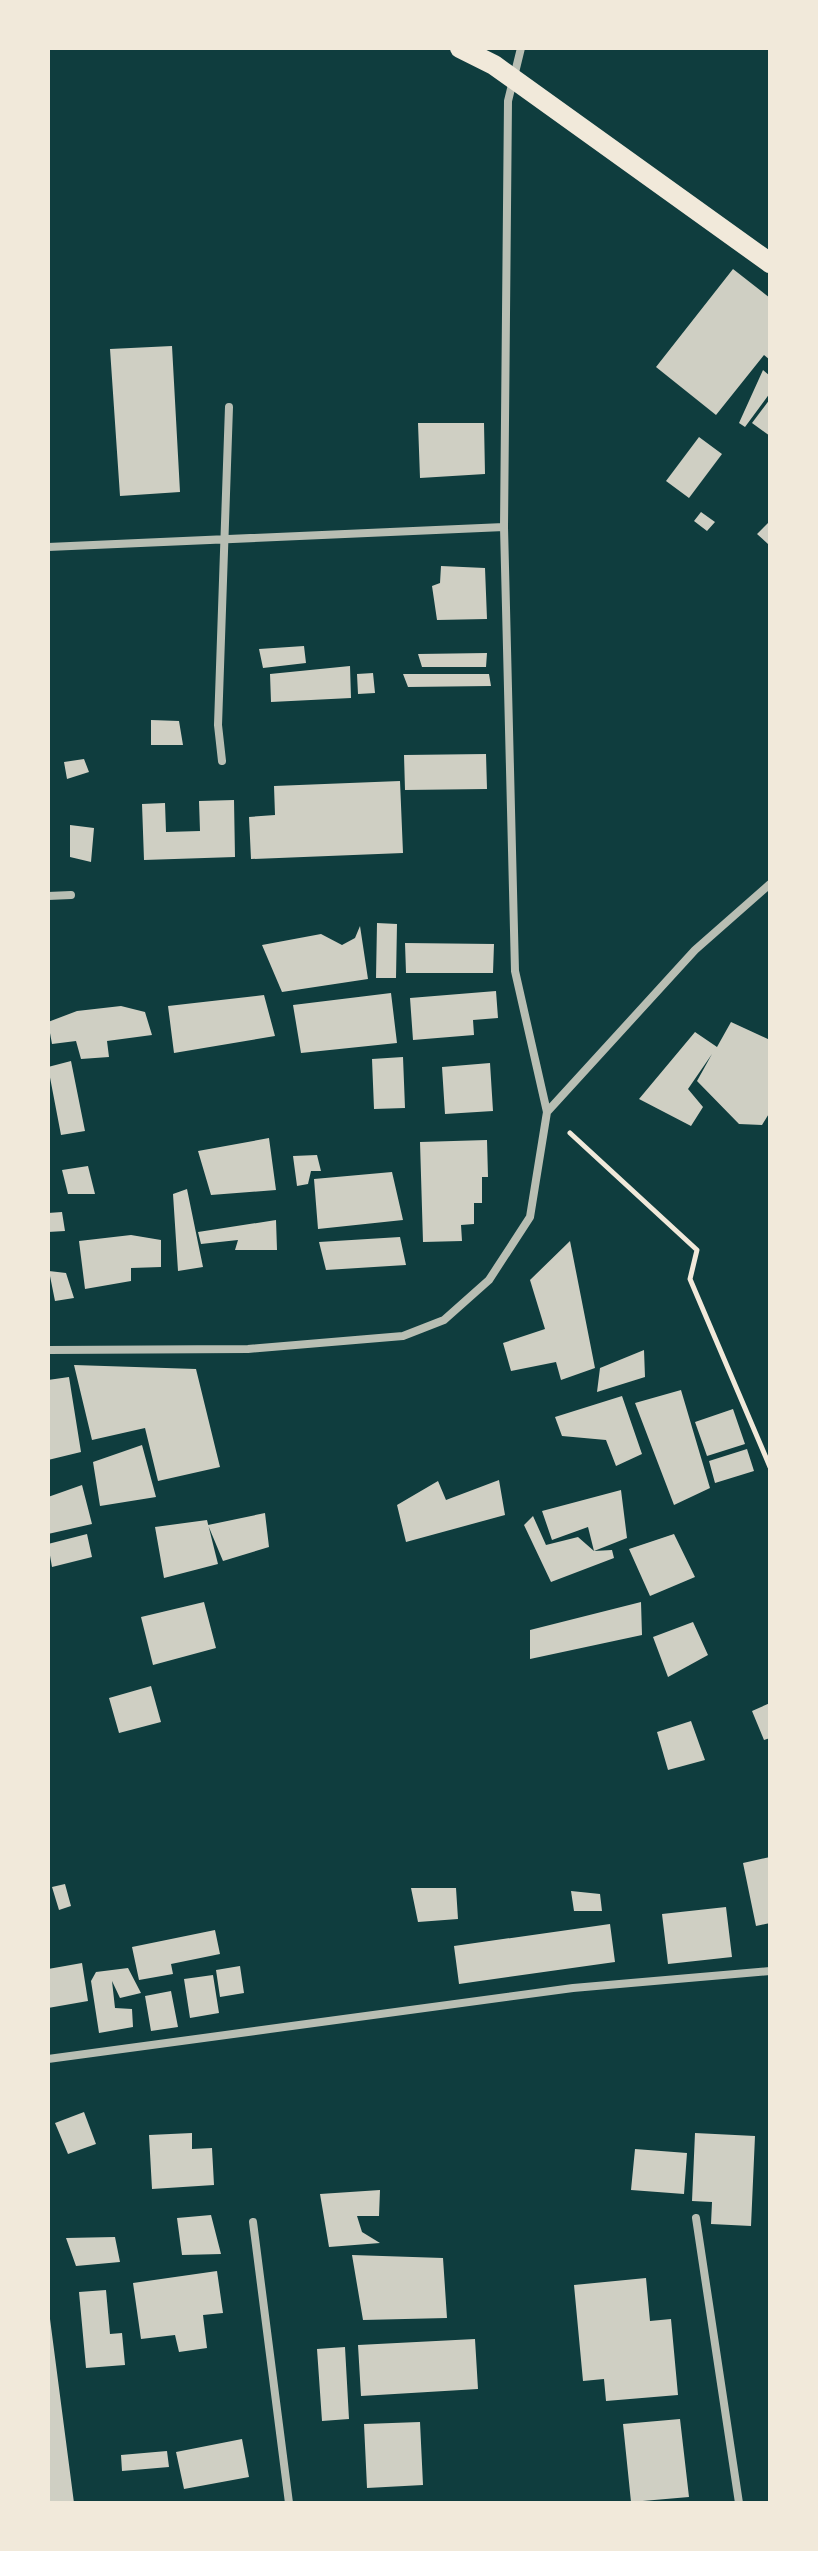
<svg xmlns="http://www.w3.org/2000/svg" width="818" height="2551" viewBox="0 0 818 2551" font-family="'Roboto Serif',serif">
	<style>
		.building { fill: #cfcfc3 }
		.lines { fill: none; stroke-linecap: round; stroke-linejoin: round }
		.path { stroke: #f1e9da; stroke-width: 5 }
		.minor { stroke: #b8beb3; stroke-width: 8 }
		.primary { stroke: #f1e9da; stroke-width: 20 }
	</style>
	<rect width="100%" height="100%" fill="#0f3d3e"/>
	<!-- building -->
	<path class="building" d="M733,269L770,298V360L764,355L716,415L656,367Z
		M172,346L180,492L120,496L110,349Z
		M763,370L770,376V393L745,427L739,423Z
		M770,399V436L752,423Z
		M418,423H484L485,474L420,478Z
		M699,437L722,454L689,498L666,481Z
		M701,512L715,522L707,531L694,521Z
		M770,521V542L768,544L757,534Z
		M441,566L485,568L487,619L437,620L432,586L440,583Z
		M304,646L306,663L263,668L259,649Z
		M487,653L486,667H422L418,654Z
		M350,666L351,698L271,702L270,674Z
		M373,673L375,693L358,694L357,674Z
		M403,674H489L491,686L408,687Z
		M151,720L179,721L183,745H151Z
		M486,754L487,789L405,790L404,755Z
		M84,759L89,772L67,779L64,762Z
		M400,781L403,853L251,859L249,817L275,815L274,786Z
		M234,800L235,857L144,860L142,804L165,803L166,832L200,831L199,801Z
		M70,825L94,828L91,862L70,857Z
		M377,923L397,924L396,978H376Z
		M360,926L368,979L282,992L262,945L321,934L342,945L355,938Z
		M405,943L494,944L493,973H406Z
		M496,991L498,1018L473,1020L474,1035L413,1040L410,998Z
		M391,993L397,1043L301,1053L293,1005Z
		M264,995L275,1036L174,1053L168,1006Z
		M121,1006L145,1012L152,1035L107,1041L109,1057L81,1059L76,1041L52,1044L48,1022L77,1011Z
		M731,1022L770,1040V1112L762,1125L739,1124L697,1081L712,1054L688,1089L703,1107L691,1126L639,1099L695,1032L717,1047Z
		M403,1057L405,1108L374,1109L372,1059Z
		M71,1061L85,1131L61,1135L48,1067Z
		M490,1063L493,1111L445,1114L442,1067Z
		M269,1138L276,1190L211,1195L198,1151Z
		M487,1140L488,1177H482V1203H474V1224L461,1225L462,1241L423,1242L420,1142Z
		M317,1155L321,1171H311L308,1184L297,1186L293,1156Z
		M88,1166L95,1194H68L62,1170Z
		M392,1172L403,1220L318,1229L314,1179Z
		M187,1189L203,1267L178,1271L173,1194Z
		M62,1212L65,1231L48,1232V1213Z
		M276,1220L277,1250H235L238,1240L201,1244L198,1232Z
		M131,1235L161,1240V1267L131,1268V1281L85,1289L79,1241Z
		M400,1237L406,1265L326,1270L319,1242Z
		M570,1241L595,1368L561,1380L556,1362L511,1371L503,1343L545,1329L530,1280Z
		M49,1271L66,1273L74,1298L55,1301Z
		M644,1350L645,1377L597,1392L600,1368Z
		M74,1365L196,1369L220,1467L158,1481L145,1428L92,1440Z
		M69,1377L81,1452L48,1460V1380Z
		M681,1390L710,1488L674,1505L635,1403Z
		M622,1396L642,1454L616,1466L606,1440L562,1436L555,1417Z
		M733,1409L745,1444L707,1456L695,1422Z
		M142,1445L156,1497L100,1506L93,1462Z
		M747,1449L754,1471L715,1483L709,1461Z
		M499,1480L505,1515L406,1542L397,1505L438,1481L446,1500Z
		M82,1485L92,1524L48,1534V1497Z
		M621,1490L627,1538L594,1551L588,1527L552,1540L542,1511Z
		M265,1513L269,1547L223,1561L208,1525Z
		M533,1516L546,1545L578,1537L594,1551L612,1550L614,1558L551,1582L524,1525Z
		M207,1520L218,1564L164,1578L155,1527Z
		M87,1534L92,1557L52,1567L48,1544Z
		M674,1534L695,1577L650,1596L629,1549Z
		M204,1602L216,1648L153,1665L141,1617Z
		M641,1602L642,1635L530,1659V1630Z
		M693,1622L708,1655L668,1677L653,1637Z
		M151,1686L161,1722L119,1733L109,1698Z
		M770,1703V1738L764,1740L752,1711Z
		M691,1721L705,1760L668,1770L657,1732Z
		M770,1857V1923L756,1926L743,1863Z
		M65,1884L71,1906L59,1910L52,1887Z
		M411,1888H456L458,1919L418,1922Z
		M571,1891L600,1894L602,1911H574Z
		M726,1907L732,1957L668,1964L662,1914Z
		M610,1924L615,1962L459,1984L454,1946Z
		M215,1930L220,1954L171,1964L173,1974L139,1980L132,1947Z
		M82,1963L88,2001L48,2008V1969Z
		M240,1966L244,1993L220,1997L216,1970Z
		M128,1968L141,1993L120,1998L112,1981L115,2008L132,2009L133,2027L99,2033L91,1981L96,1972Z
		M213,1975L219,2013L190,2018L184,1979Z
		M171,1991L178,2027L151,2031L145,1996Z
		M84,2112L96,2144L68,2154L55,2123Z
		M192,2133V2149L212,2148L214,2185L152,2189L149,2135Z
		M695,2133L755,2136L751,2226L711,2224L712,2202L692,2201Z
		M635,2149L687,2153L684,2194L631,2190Z
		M380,2190L379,2216H357L362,2232L380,2243L329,2247L320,2194Z
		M211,2215L221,2254L182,2255L177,2218Z
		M115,2237L120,2262L76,2266L66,2238Z
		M352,2255L443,2258L447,2318L363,2320Z
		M217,2271L223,2313L203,2315L207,2348L179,2352L175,2335L141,2339L133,2283Z
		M646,2278L650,2321L671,2319L678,2395L606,2401L604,2379L583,2381L574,2285Z
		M106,2290L110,2334L122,2333L125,2365L86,2368L79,2292Z
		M48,2319H50L74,2503H48Z
		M475,2339L478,2389L361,2396L358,2345Z
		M345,2347L349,2419L322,2421L317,2349Z
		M680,2419L689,2497L631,2502L623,2424Z
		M420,2422L423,2485L367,2488L364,2424Z
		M242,2439L249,2477L184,2489L176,2452Z
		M167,2451L169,2467L122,2471L121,2455Z"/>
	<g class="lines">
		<!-- path -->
		<path class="path" d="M570,1133L697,1250L690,1279L770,1467"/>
		<!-- minor -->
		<path class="minor" d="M521,48L508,101L504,527L515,971L547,1112
			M48,547L504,527
			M222,761L218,725L229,407
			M48,896L71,895
			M48,1350L248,1349L403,1336L444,1320L489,1280L530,1217L547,1112L695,950L770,884
			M48,2059L573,1988L770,1971
			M696,2218L739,2503
			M253,2222L289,2503"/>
		<!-- primary -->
		<path class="primary" d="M460,48L494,65L770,263"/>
	</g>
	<!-- border -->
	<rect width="818" height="2551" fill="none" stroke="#f1e9da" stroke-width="100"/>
</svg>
